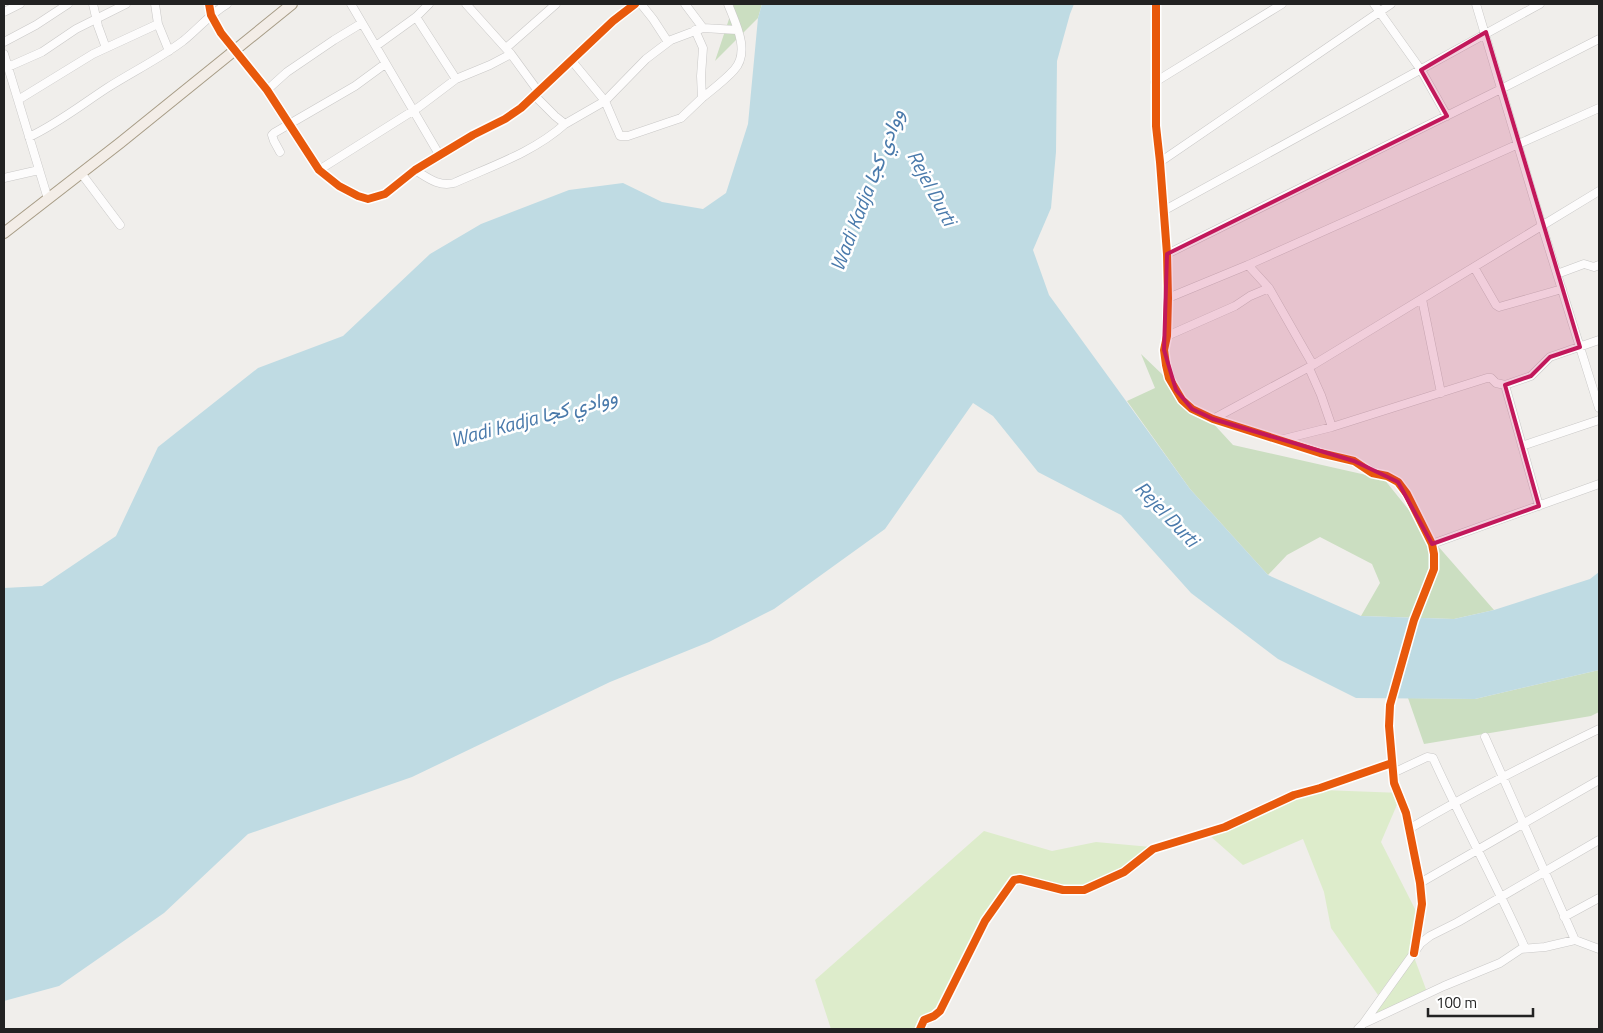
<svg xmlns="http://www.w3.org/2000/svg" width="1603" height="1033" viewBox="0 0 1603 1033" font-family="'Titillium Web',Vazirmatn,sans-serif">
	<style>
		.grass { fill: #ddeccb }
		.forest { fill: #cbdec1 }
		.water { fill: #bfdbe3 }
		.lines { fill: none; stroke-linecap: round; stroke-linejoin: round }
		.minor-casing { stroke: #c9c8c7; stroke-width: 9 }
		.major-casing { stroke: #a79c86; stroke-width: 12 }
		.minor { stroke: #fdfcfc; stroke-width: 8 }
		.major { stroke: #f3ede7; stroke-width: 10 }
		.cycleway-casing { stroke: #fff; stroke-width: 11 }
		.cycleway { stroke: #e8590c; stroke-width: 8 }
		.marked { fill: #c2185b; fill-opacity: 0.2; stroke: #c2185b; stroke-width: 4; stroke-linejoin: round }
		.labels { text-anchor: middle; stroke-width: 5; stroke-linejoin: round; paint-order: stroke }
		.water-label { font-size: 20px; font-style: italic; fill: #4a7aab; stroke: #fff }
	</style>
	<rect width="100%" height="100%" fill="#f0eeeb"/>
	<!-- grass -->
	<path class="grass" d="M1322,790L1402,793L1381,842L1417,913L1411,951L1378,995L1331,928L1324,892L1303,839L1243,865L1209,835L1290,799Z
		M984,831L1052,851L1096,842L1151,847C1127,866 1093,894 1061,889C1047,886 1033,881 1020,877L1010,883L939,1010L918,1029H831L815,980Z
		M1414,957L1427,992L1371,1017Z"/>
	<!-- forest -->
	<path class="forest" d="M734,4H762L758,18L715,61Z
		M1141,354L1210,420L1233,445L1384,479L1437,545L1494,610L1454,619L1361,616L1380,583L1372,564L1320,537L1287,555L1268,575L1190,489L1127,401L1155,388Z
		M1599,670V712L1591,716L1424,744L1408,698L1475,699Z"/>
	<!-- water -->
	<path class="water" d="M762,4H1074L1070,14L1057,61L1056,152L1051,208L1033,250L1049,295L1190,489L1268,575L1361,616L1454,619L1494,610L1590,579L1599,572V670L1475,699L1356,698L1278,659L1191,593L1121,515L1038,472L993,416L973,403L885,529L774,609L709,642L610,682L412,777L248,834L164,913L59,986L4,1001V588L42,586L116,536L158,447L258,368L343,336L430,254L481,224L569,190L623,183L662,202L703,209L726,193L748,124L758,18Z"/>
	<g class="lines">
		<!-- minor casing -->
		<g class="minor-casing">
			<path id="minor" d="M155,4L158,24L169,51
				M209,4L211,15L221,33L267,90L319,170L339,186L358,196L368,199L385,194L415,170L473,135L505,119L521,108L613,21L635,4
				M351,4L440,156
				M466,4L511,54L538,91
				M641,4L653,19L668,42
				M685,4L703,28
				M1156,4V126L1160,162L1167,254L1168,298L1167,336L1164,350L1166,365L1169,378L1182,400L1192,409L1213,419L1320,453L1354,461L1372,473L1387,476L1398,482L1407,494L1432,544L1434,554V569L1414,620L1390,705L1389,726L1394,783L1406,813L1420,883L1422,904L1414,953
				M1374,4L1421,70L1447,116
				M1476,4L1542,226L1599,408
				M4,12L20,4
				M416,17L456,79
				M695,30L703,48L701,76L702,98L681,118L628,136H620L605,101L646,59L671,40L703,28L737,30
				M4,42L36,25L68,4
				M376,46L416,17L429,4
				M106,48L158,24
				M506,48L556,4
				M4,54L48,199
				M8,67L42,52L76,29L126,4
				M1155,82L1282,4
				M267,90L287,72L334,40L362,23
				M534,95L555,116L565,124L605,101L572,61
				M702,98C713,89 725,80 734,70C751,52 735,22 728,4
				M18,100L93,54L106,48L98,26L93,4
				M29,137C57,124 81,105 107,88C132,72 159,59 183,41C198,29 210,14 227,4
				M280,152L274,141L272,135L274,133L355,86L385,64
				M1160,162L1391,4
				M319,170L419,107L456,79L490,65L511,54
				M415,170C428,178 439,187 454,183C492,166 534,152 565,124
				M81,173L120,225
				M4,178L39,170
				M1163,211L1540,4
				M1167,254L1501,89L1599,39
				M1248,265L1269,288L1313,365
				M1474,267L1496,305L1499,307L1562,289
				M1557,274L1584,264L1594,267L1599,265
				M1168,298L1248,265L1599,108
				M1422,299L1441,393
				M1167,336L1235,306L1250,296L1269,288
				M1309,368L1321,395L1332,427
				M1505,385L1539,506
				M1213,419L1313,365L1599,191
				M1280,440L1332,427L1487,378H1491L1496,383L1505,385L1531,376L1550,357L1599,340
				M1522,446L1599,420
				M1432,544L1599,484
				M1485,737L1575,940
				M1393,773L1427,757L1433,758C1462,822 1496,883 1525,948
				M1409,829C1471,792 1535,760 1599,729
				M1420,883L1599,780
				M1564,917L1599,898
				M1365,1023L1444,986L1500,963L1521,949L1545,947L1575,940L1599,949
				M920,1029L924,1020L934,1016L940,1011L985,921L1014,880L1020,879L1063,890H1084L1124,872L1153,849L1225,827L1294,795L1320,788L1392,763
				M1358,1029L1363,1024L1421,943L1430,936L1458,922L1599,840"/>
		</g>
		<!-- major casing -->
		<g class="major-casing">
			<path id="major" d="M4,233L120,143L292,4"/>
		</g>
		<!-- minor -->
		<use href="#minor" class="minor"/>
		<!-- major -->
		<use href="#major" class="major"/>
		<!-- cycleway casing -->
		<g class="cycleway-casing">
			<path id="cycleway" d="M209,4L211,15L221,33L267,90L319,170L339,186L358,196L368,199L385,194L415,170L473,135L505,119L521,108L613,21L635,4
				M1156,4V126L1160,162L1167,254L1168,298L1167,336L1164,350L1166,365L1169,378L1182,400L1192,409L1213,419L1320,453L1354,461L1372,473L1387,476L1398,482L1407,494L1432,544L1434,554V569L1414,620L1390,705L1389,726L1394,783L1406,813L1420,883L1422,904L1414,953
				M920,1029L924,1020L934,1016L940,1011L985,921L1014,880L1020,879L1063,890H1084L1124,872L1153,849L1225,827L1294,795L1320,788L1392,763"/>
		</g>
		<!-- cycleway -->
		<use href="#cycleway" class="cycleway"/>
	</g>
	<!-- marked area -->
	<path class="marked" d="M1486,32L1580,347L1550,357L1531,376L1505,385L1539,506L1432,544L1398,482L1354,461L1213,419L1192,409L1176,390L1164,350L1167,254L1447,116L1421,70Z"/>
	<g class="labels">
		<!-- water labels -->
		<g class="water-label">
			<text transform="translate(932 188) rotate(62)" y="7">Rejel Durti</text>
			<text transform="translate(867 190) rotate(-69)" y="7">Wadi Kadja ووادي كجا</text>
			<text transform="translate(534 418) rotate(-15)" y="7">Wadi Kadja ووادي كجا</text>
			<text transform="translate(1167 514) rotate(46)" y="7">Rejel Durti</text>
		</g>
	</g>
	<!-- border -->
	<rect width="1603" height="1033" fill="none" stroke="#222222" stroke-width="10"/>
	<!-- scale -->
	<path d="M1428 1008v8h105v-8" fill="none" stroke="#222222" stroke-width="2.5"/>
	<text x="1436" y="1008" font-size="15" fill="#222222" stroke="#ffffff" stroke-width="4" paint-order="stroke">100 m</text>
</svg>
